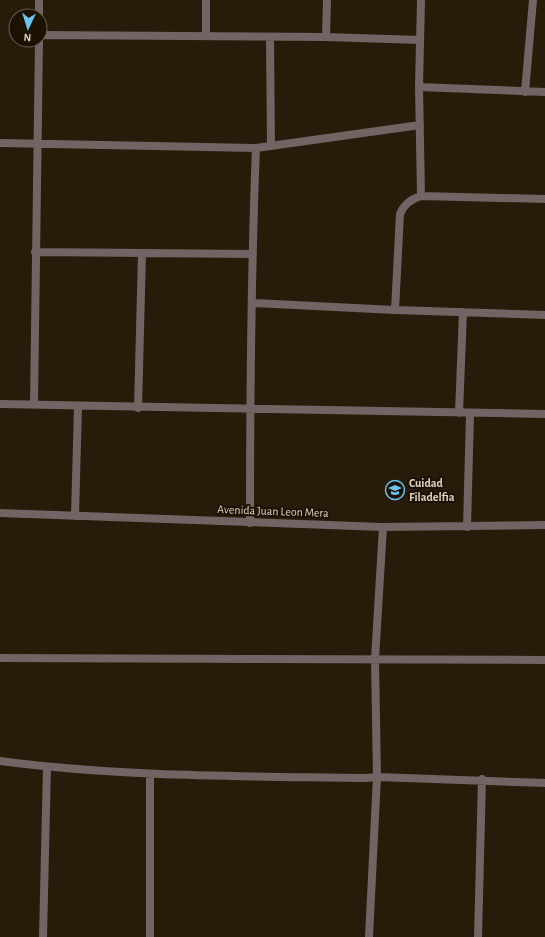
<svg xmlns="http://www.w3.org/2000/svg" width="545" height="937" viewBox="0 0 545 937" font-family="'Alegreya Sans',sans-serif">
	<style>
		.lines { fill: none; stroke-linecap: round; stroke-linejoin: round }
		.minor { stroke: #716464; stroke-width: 8 }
		.labels { text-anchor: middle; stroke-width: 4; stroke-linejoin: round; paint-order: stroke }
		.poi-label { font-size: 12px; font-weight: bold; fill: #dbd2c7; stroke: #1d1102; text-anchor: start }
		.street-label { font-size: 12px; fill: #dbd2c7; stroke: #1d1102 }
	</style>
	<rect width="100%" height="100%" fill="#271b09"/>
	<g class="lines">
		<!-- minor -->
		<path class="minor" d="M39,16V0
			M40,35L326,37L420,40
			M206,36V0
			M326,37L327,0
			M270,38L271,146
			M419,87L545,92
			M525,92L533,0
			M0,143L256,148L420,125
			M421,196L419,87L421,0
			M35,252L252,254
			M252,303L395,310L545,315
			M395,310L400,214C404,204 411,199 421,196L545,199
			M0,404L545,414
			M34,404L39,40
			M138,408L142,253
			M459,413L463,312
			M0,513L383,527L545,525
			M75,516L78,406
			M250,523C250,398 251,273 256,148
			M467,527L470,414
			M0,658L545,660
			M0,761C121,777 243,776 365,778L377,777L545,783
			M150,774V937
			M43,937L47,767
			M369,937L377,777L375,659L383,527
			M478,937L482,779"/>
	</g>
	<!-- icons -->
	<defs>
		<g id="school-ring" transform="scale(1)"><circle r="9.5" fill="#1d1102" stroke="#6bc3f2" stroke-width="1.5"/><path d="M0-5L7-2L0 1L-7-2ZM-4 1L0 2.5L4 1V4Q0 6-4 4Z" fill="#6bc3f2"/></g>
	</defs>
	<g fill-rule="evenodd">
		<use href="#school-ring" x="395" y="490"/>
	</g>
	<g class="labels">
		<!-- poi labels -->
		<g class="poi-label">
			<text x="409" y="487">Cuidad<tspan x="409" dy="14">Filadelfia</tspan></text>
		</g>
		<!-- street labels -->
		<g class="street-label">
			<text transform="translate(273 511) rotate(2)" y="4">Avenida Juan Leon Mera</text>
		</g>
	</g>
	<!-- north arrow -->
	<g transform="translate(28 28) rotate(184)"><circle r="19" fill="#1d1102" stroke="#695e51"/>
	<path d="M0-3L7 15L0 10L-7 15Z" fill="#6bc3f2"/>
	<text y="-6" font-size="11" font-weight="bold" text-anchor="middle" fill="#dbd2c7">N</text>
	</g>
</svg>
